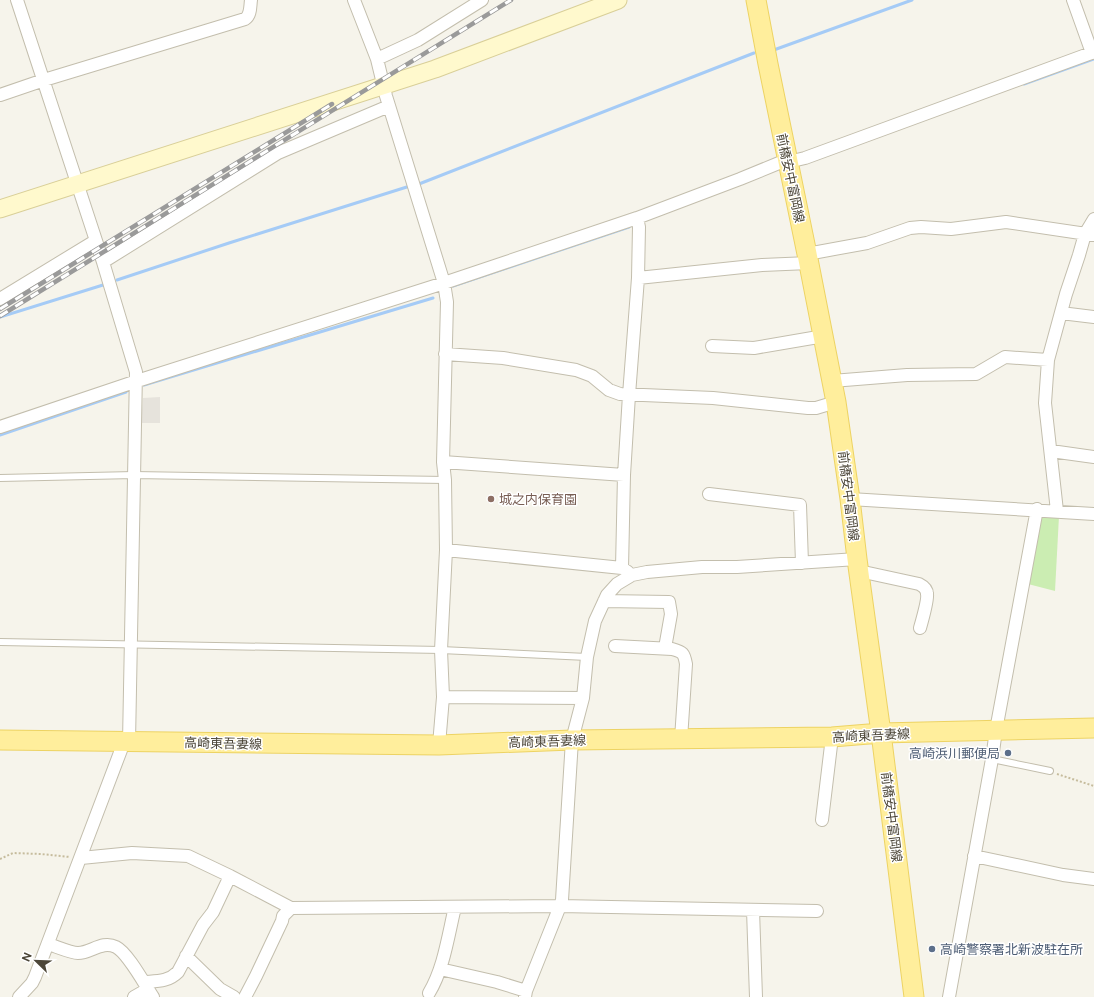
<svg xmlns="http://www.w3.org/2000/svg" width="1094" height="997" viewBox="0 0 1094 997" font-family="'Public Sans','Noto Sans JP',sans-serif">
	<style>
		.industrial { fill: #e6e3dc }
		.green { fill: #cbedb2 }
		.lines { fill: none; stroke-linecap: round; stroke-linejoin: round }
		.stream { stroke: #a5cbf6; stroke-width: 3 }
		.lane-casing { stroke: #c3bead; stroke-width: 8 }
		.street-casing { stroke: #c3bead; stroke-width: 14 }
		.secondary-casing { stroke: #d9cf98; stroke-width: 19 }
		.primary-casing { stroke: #edd363; stroke-width: 21 }
		.path { stroke: #c6bc9d; stroke-width: 2; stroke-dasharray: 2 2; stroke-linecap: butt }
		.lane { stroke: #fff; stroke-width: 6 }
		.street { stroke: #fff; stroke-width: 12 }
		.secondary { stroke: #fff9cd; stroke-width: 17 }
		.primary { stroke: #ffee9c; stroke-width: 19 }
		.rail-casing { stroke: #9a9a9a; stroke-width: 4.5 }
		.rail { stroke: #fff; stroke-width: 3; stroke-dasharray: 9; stroke-linecap: butt }
		.education-dot { fill: #8d6e63; stroke: #fff; stroke-width: 1.5 }
		.service-dot { fill: #5c6f8a; stroke: #fff; stroke-width: 1.5 }
		.labels { text-anchor: middle; stroke-width: 3; stroke-linejoin: round; paint-order: stroke }
		.street-label { font-size: 13px; fill: #4c4638; stroke: #fff }
		.education-label { font-size: 13px; fill: #785e54; stroke: #fff; text-anchor: start }
		.service-label { font-size: 13px; fill: #4e5e75; stroke: #fff; text-anchor: end }
	</style>
	<rect width="100%" height="100%" fill="#f6f4eb"/>
	<!-- industrial -->
	<path class="industrial" d="M160,397V423H141L143,398Z"/>
	<!-- green -->
	<path class="green" d="M1041,515L1059,516L1055,591L1028,584Z"/>
	<g class="lines">
		<!-- stream -->
		<path class="stream" d="M771,51L912,0
			M1024,84L1094,59
			M419,184L754,53
			M117,280L229,243L410,186
			M453,286L629,227
			M0,317L103,285
			M144,385L433,298
			M0,435L126,392"/>
		<!-- lane casing -->
		<g class="lane-casing">
			<path id="lane" d="M0,478L134,475L445,480
				M0,642L441,650L587,657
				M992,759L1050,771"/>
		</g>
		<!-- street casing -->
		<g class="street-casing">
			<path id="street" d="M17,0L103,262L136,372L129,742
				M354,0L377,59L386,96L444,283L447,302L443,462L445,480L446,550L441,650L443,697L439,745
				M1073,0L1092,53
				M377,59L418,40L482,0
				M0,95L44,80L245,19C251,15 250,7 251,0
				M807,254L867,243L910,228L921,227L951,229L1006,222L1094,235
				M103,262L278,153L389,106
				M638,278L762,265L809,263
				M0,299L95,241
				M1061,313L1094,317
				M712,346L754,348L824,336
				M445,354L503,358L576,370L592,376L609,390L620,394L713,398L808,408H816L836,402
				M832,381L907,375L976,374L1005,357L1048,360
				M0,427L137,381L444,283L637,218L740,179L779,163L788,162L805,158L1094,52
				M1051,451L1094,457
				M443,462L624,475
				M709,494L800,505L802,563
				M850,499L1094,514
				M1057,511L1045,403L1048,360L1066,294L1079,255L1085,234L1094,219
				M446,550L622,568L628,572
				M622,568L624,475L629,395L638,278L639,227L637,218
				M859,571L919,584C923,586 927,589 927,594C928,599 922,621 920,628
				M604,601L669,602L671,614L665,648
				M615,646L672,649C683,652 684,653 686,664L681,739
				M443,697L583,698
				M822,820L832,737
				M974,856L1063,875L1094,879
				M81,858L132,853L188,856L230,876L291,908L283,916L282,921L256,976L245,997
				M291,908L560,906L817,911
				M753,910L756,997
				M48,944C55,946 71,953 78,953C91,953 102,940 116,947C128,953 145,985 153,997
				M186,956L220,989L234,997
				M440,969L497,982L526,991
				M144,982C157,981 168,982 178,972L203,925L213,912L230,876
				M429,993C444,968 448,936 455,907
				M19,997L32,983L35,977L121,750L123,742
				M134,997L148,989
				M525,997L526,991L560,906L562,900L572,740L583,698L587,657L595,621L607,595L617,584L632,575L647,572L702,567H737L857,559
				M949,997L992,759L996,730L1037,509"/>
		</g>
		<!-- secondary casing -->
		<g class="secondary-casing">
			<path id="secondary" d="M0,209L435,69L618,0"/>
		</g>
		<!-- primary casing -->
		<g class="primary-casing">
			<path id="primary" d="M756,0L768,64L807,254L836,402L850,499L857,559L881,733L914,997
				M0,740L439,745L572,740L832,737L881,733L1094,728"/>
		</g>
		<!-- path -->
		<path class="path" d="M1057,774L1094,786
			M0,859L13,853L41,854L70,857"/>
		<!-- lane -->
		<use href="#lane" class="lane"/>
		<!-- street -->
		<use href="#street" class="street"/>
		<!-- secondary -->
		<use href="#secondary" class="secondary"/>
		<!-- primary -->
		<use href="#primary" class="primary"/>
		<!-- rail casing -->
		<g class="rail-casing">
			<path id="rail" d="M0,309L332,104
				M0,316L511,0"/>
		</g>
		<!-- rail -->
		<use href="#rail" class="rail"/>
	</g>
	<!-- markers -->
	<circle class="education-dot" cx="491" cy="499" r="4"/>
	<g class="service-dot">
		<circle cx="1008" cy="753" r="4"/>
		<circle cx="932" cy="949" r="4"/>
	</g>
	<g class="labels">
		<!-- street labels -->
		<g class="street-label">
			<text transform="translate(791 178) rotate(78)" y="5">前橋安中富岡線</text>
			<text transform="translate(849 496) rotate(83)" y="5">前橋安中富岡線</text>
			<text transform="translate(871 735) rotate(-3)" y="5">高崎東吾妻線</text>
			<text transform="translate(547 741) rotate(-2)" y="5">高崎東吾妻線</text>
			<text transform="translate(223 743) rotate(1)" y="5">高崎東吾妻線</text>
			<text transform="translate(892 817) rotate(83)" y="5">前橋安中富岡線</text>
		</g>
		<!-- education labels -->
		<g class="education-label">
			<text x="499" y="504">城之内保育園</text>
		</g>
		<!-- service labels -->
		<g class="service-label">
			<text x="1000" y="758">高崎浜川郵便局</text>
			<text x="940" y="954" text-anchor="start">高崎警察署北新波駐在所</text>
		</g>
	</g>
	<!-- north arrow -->
	<g transform="translate(36 961) rotate(293)" stroke="#ffffff" stroke-width="3" paint-order="stroke">
	<path d="M0-3L7 15L0 10L-7 15Z" fill="#4c4638"/>
	<text y="-6" font-size="11" font-weight="bold" text-anchor="middle" fill="#4c4638">N</text>
	</g>
</svg>
